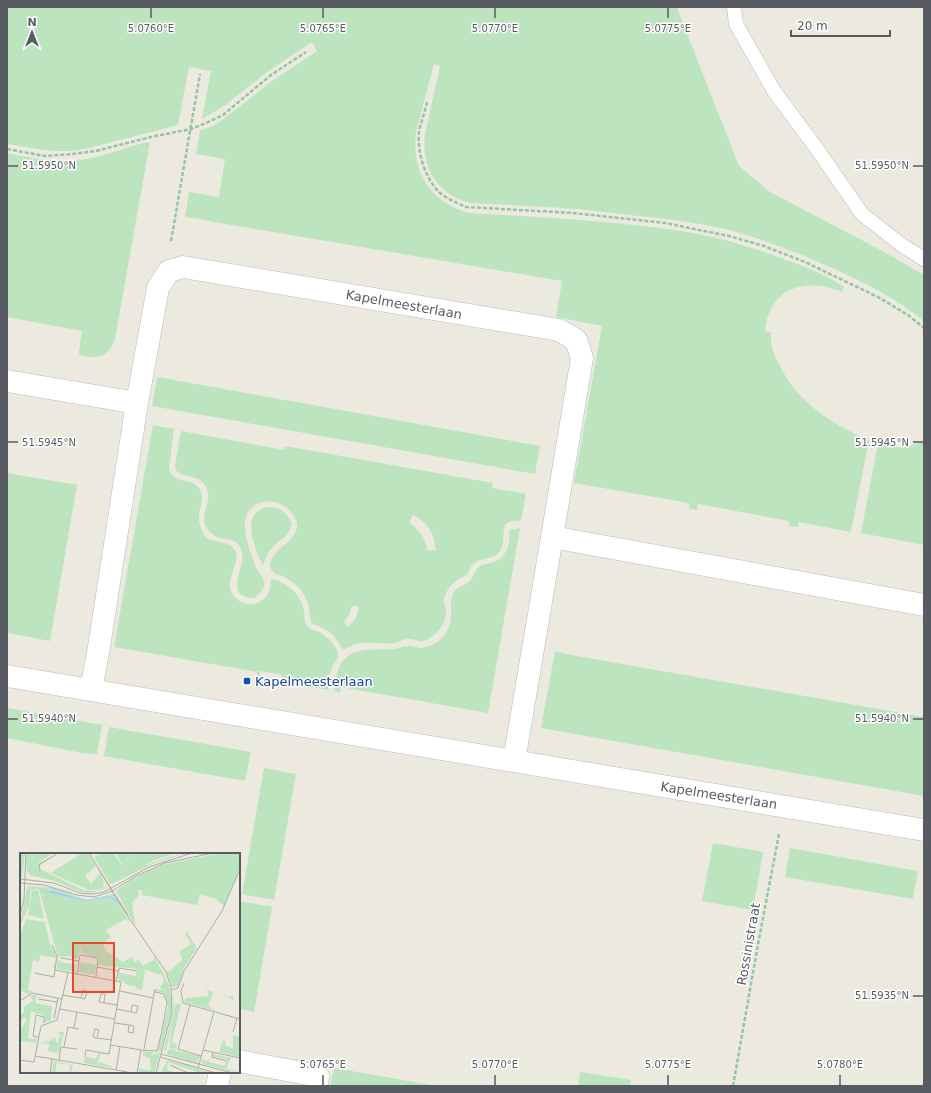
<svg xmlns="http://www.w3.org/2000/svg" width="931" height="1093" viewBox="0 0 931 1093" font-family="'DejaVu Sans',sans-serif">
	<style>
		.green { fill: #bbe4bf; fill-rule: evenodd }
		.lines { fill: none; stroke-linecap: round; stroke-linejoin: round }
		.lane-casing { stroke: #b7b9bf; stroke-width: 15 }
		.street-casing { stroke: #b7b9bf; stroke-width: 23 }
		.path { stroke: #94c4a7; stroke-width: 2.5; stroke-dasharray: 4 2; stroke-linecap: butt }
		.lane { stroke: #fff; stroke-width: 14 }
		.street { stroke: #fff; stroke-width: 22 }
		.ticks { fill: none; stroke: #585b61; stroke-width: 1.5 }
		.transit-dot { fill: #1a4fb4; stroke: #fff; stroke-width: 1.5 }
		.labels { text-anchor: middle; stroke-width: 3; stroke-linejoin: round; paint-order: stroke }
		.street-label { font-size: 13px; fill: #585b61; stroke: #fff }
		.transit-label { font-size: 13px; fill: #164399; stroke: #fff; text-anchor: start }
		.inset-road { fill: none; stroke: #adada9; stroke-width: 1 }
		.view { fill: #e74a29; fill-opacity: 0.15; stroke: #e74a29; stroke-width: 2 }
		.inset-edge { fill: none; stroke: #585b61; stroke-width: 2 }
		.ticks-label { font-size: 10px; text-anchor: middle; fill: #585b61; stroke: #fff; stroke-width: 3; stroke-linejoin: round; paint-order: stroke }
	</style>
	<rect width="100%" height="100%" fill="#eceadf"/>
	<!-- green -->
	<path class="green" d="M7,7H678L677,8L739,166L770,192L888,254L924,275V321C896,298 863,282 830,267C796,252 761,238 725,229C693,222 662,218 629,215C611,213 593,210 575,209C540,206 505,205 470,203C436,193 421,168 425,134L440,66L434,64L416,132C411,172 430,202 469,213C520,216 572,219 624,224C647,226 670,229 693,233C721,238 748,246 775,256C799,264 823,273 844,287L842,292C818,281 784,282 771,309C767,316 766,323 765,331L771,332C770,344 773,353 779,364C796,401 832,425 869,440L851,532L799,522L798,527L789,526V521L698,504L697,510L689,509V503L574,483L602,326L556,317L562,281L214,222L200,219L185,217L189,192L219,197L225,159L196,154L200,131L215,125L231,113L272,81L317,51L312,42L266,73L224,106L202,119L211,71L189,67L178,125L89,148L72,151H55L37,149L7,144Z
		M150,142L115,339C111,352 102,359 88,357C84,357 82,356 79,354V351L82,331L7,317V153C37,160 66,164 96,157C114,153 131,145 150,142Z
		M157,377L540,446L535,474L152,406Z
		M153,425L174,429L169,469C174,486 196,476 201,492C205,502 196,512 200,525C201,529 203,535 207,538C215,543 229,541 235,550C241,560 228,576 230,588C233,604 255,610 266,597C270,592 270,586 271,580L272,579C288,584 302,594 304,612C305,617 304,622 308,627C311,630 315,630 319,632C327,636 337,645 338,655C338,660 335,662 333,666C329,673 329,683 328,690L281,682L282,675L260,671L259,678L257,677V672L114,647Z
		M181,431L284,450L285,446L493,483L492,488L526,494L521,521C494,518 509,539 500,551C494,560 481,557 473,564C470,567 469,571 467,575C456,579 445,588 444,601C444,604 446,607 446,610C446,620 442,629 434,635C421,646 419,638 406,639C402,640 398,643 394,643C382,645 369,641 357,644C352,645 347,648 343,650C338,641 333,633 323,628C320,626 315,625 312,623C309,619 310,613 309,608C307,600 304,593 298,587C294,583 288,579 283,576C280,575 277,575 274,573C273,572 271,570 271,569C265,552 296,543 297,527C298,525 296,520 295,518C289,505 273,498 259,503C238,512 245,534 250,551C252,556 254,563 256,568C258,572 263,577 264,581C266,588 259,595 254,598C222,598 246,567 242,552C238,534 221,543 211,533C194,518 215,503 206,487C198,472 184,480 176,470L175,466ZM413,515C429,525 433,530 436,550L428,551C424,536 420,531 409,522ZM352,606H359L356,618L348,627L344,622L349,615Z
		M924,440V545L861,533L878,443C896,448 907,450 924,440Z
		M7,473L77,485L50,641L7,633Z
		M265,507C278,506 288,512 292,525C287,538 283,537 274,546C268,551 266,558 263,565C257,556 247,528 253,517C255,512 260,510 265,507Z
		M520,528L488,713L341,687L340,692L334,691C335,683 336,675 339,667C349,646 374,650 393,649C398,649 403,646 408,646C413,645 416,648 420,648C426,648 435,644 440,640C447,634 452,623 451,613C451,605 450,600 454,592C459,586 466,585 471,580C474,576 475,570 479,567C487,561 497,566 505,553C511,544 508,539 510,530Z
		M555,651L571,655L924,717V796L541,728Z
		M7,708L102,725L97,754L82,753L7,738Z
		M109,727L251,752L245,781L104,756Z
		M264,768L296,774L274,900L242,894Z
		M713,843L763,852L753,910L702,901Z
		M790,848L918,871L913,899L785,877Z
		M240,901L272,907L254,1012L239,1009V908Z
		M334,1068L437,1086H330Z
		M580,1072L631,1080L630,1086H578Z"/>
	<g class="lines">
		<!-- lane casing -->
		<g class="lane-casing">
			<path id="lane" d="M734,7L736,24L774,91L817,149L862,214L903,246L924,259"/>
		</g>
		<!-- street casing -->
		<g class="street-casing">
			<path id="street" d="M7,381L137,403
				M552,537L924,605
				M7,676L924,830
				M91,690L99,647L137,403L158,288L169,271L183,267L559,330L576,340L582,358L552,537L514,761
				M239,1061L318,1076L317,1086
				M217,1086L220,1072"/>
		</g>
		<!-- path -->
		<path class="path" d="M427,102C425,112 421,122 419,132C417,152 425,178 439,192C447,199 457,203 466,207L573,213L665,223L729,236L764,246L805,262L878,297L908,315L924,328
			M7,149L45,156L73,154L96,151L151,137L191,129L206,123L223,115L271,75L306,52
			M171,241L200,74
			M733,1086L759,939L779,834"/>
		<!-- lane -->
		<use href="#lane" class="lane"/>
		<!-- street -->
		<use href="#street" class="street"/>
	</g>
	<!-- ticks -->
	<path class="ticks" d="M151,8V18M323,8V18M495,8V18M668,8V18M8,166H18M913,166H923M8,442H18M913,442H923M8,719H18M913,719H923M913,996H923M323,1075V1085M495,1075V1085M668,1075V1085M840,1075V1085"/>
	<!-- markers -->
	<rect class="transit-dot" x="243" y="677" width="8" height="8" rx="2"/>
	<g class="labels">
		<!-- street labels -->
		<g class="street-label">
			<text transform="translate(404 304) rotate(10)" y="5">Kapelmeesterlaan</text>
			<text transform="translate(719 795) rotate(9)" y="5">Kapelmeesterlaan</text>
			<text transform="translate(748 944) rotate(-80)" y="5">Rossinistraat</text>
		</g>
		<!-- transit labels -->
		<g class="transit-label">
			<text x="255" y="686">Kapelmeesterlaan</text>
		</g>
	</g>
	<!-- overview -->
	<g transform="translate(20 853)">
		<rect width="220" height="220" fill="#eceadf"/>
		<path d="M0,0H5L2,24H0ZM6,0H12L14,10L13,0H33L12,14L38,0L18,13V15L63,37L75,38L86,34L85,32L82,27L84,35L69,37L31,20L62,0H68L76,13L65,22L71,31L80,20L87,35L71,40L59,38L32,27L11,23L7,18ZM71,0L79,12L74,4L82,0H94L106,19L96,0H110L105,12L111,0H156L132,8L124,13L148,4L167,0L132,11L92,31L90,30ZM220,0V15L204,53L196,46L180,41L177,52L122,42V38L118,37L119,42L112,50L115,72L96,38L115,24L142,12L196,1ZM7,33L33,35L67,47L93,41L99,51L98,53H100L111,70L106,66L86,77L91,84L83,91L86,98L103,109L111,104L115,109L119,107L123,113L134,107V103L149,132L152,154L141,197H138L148,153L145,140L147,137L144,140L135,138L136,136L142,137L140,134L144,129L142,122L125,117L122,137L117,136L113,131V133L108,132L98,126L99,117L100,120L116,123L117,116L78,112L79,105L61,100L62,94L57,106L50,103L38,104L19,36L11,37L9,53L0,73ZM20,37H30L64,47L91,43L93,45L97,52L91,44L64,48ZM18,37L23,61L24,66L8,62L12,38ZM6,66L25,69L30,91L36,103L35,116L32,113H34L36,105L20,102L19,109L13,107L8,137L13,138L8,141L0,137V83ZM170,77L168,81L176,93L175,96L177,95L165,113L158,133L152,134L146,117L149,119L162,107L160,98L171,91L165,81ZM38,106L40,109L56,112L55,119L37,116ZM60,109L76,112L75,122L58,119ZM183,135L208,145L213,142V147L220,149L190,138L193,140L188,153L197,158L164,149L166,145L188,143V138ZM154,139L153,166L146,199L144,196L152,162ZM10,142H17L15,150L32,153L31,168L24,169L25,163L11,158L8,185H3L13,186L17,185L16,190L1,188L0,191V178L6,168L4,164L0,169V162L4,159V154L13,148ZM161,150L152,189L157,192L156,196L149,195L155,152ZM41,178L44,179L39,200L28,198L29,191L19,190L25,189L26,185L27,190L35,184L36,189L39,190L38,186L42,183L38,181ZM213,182L220,184V204L199,199L203,187L206,188L205,192L213,196ZM149,196L180,203L179,207L176,210L147,201ZM123,198L133,199L131,203L140,199L134,220L119,219V215L131,218L130,205L123,203ZM78,200L85,201L80,202L77,212L79,209L94,214L92,215L64,210L65,204L76,206ZM193,201L211,205L206,215L220,220L182,211V206L188,208L189,204V209L205,213L206,206L192,203ZM147,207L190,219L191,220H180L148,209L147,217L157,220H141ZM34,208L53,212L51,220H49L50,212L37,210L35,220H31Z" fill="#bbe4bf" fill-rule="evenodd"/>
		<path d="M19,37L34,38L64,47L91,43L95,46L98,52L91,44L64,48Z" fill="#9ccbfe"/>
		<path class="inset-road" d="M69,0L101,53L146,119L151,134L152,158L136,220M78,15L108,62M20,18L19,12L38,0M0,26L34,30L60,40L73,41L84,39L129,14L172,0M0,30L24,32L57,42L74,44L92,38L116,23L145,10L193,0M0,62L4,46L6,0M41,105L59,108M77,114L98,118M35,117L101,129L89,201L66,197L65,204M15,120L34,124L37,103L32,92M57,121L60,102L78,105L76,124M96,128L99,115L117,118M164,130L161,138L163,150L220,166M63,137L67,138L65,146L61,145ZM152,137L158,135L164,118L202,58L220,16M100,138L133,145M42,142L61,145M18,146L37,149M0,148L12,140L42,146M84,150L85,141H81L79,149L84,150L98,152M170,152L158,196L181,203M40,156L95,166M97,156L116,160L118,153L112,152L111,159M34,166L38,145M95,170L109,172L114,173L113,180L108,179L109,172M54,175L57,159M213,179L217,165M18,184L13,183L16,162L24,164V170M77,185L79,177L75,176L73,184L77,185L92,187M91,192L121,197L117,220M44,194L48,174L59,176M124,196L135,136M121,197L137,198L141,182L147,150L144,141L135,139M183,197L220,205M193,199L192,204L206,208M141,201L213,220M15,203L113,220M140,204L196,220M0,207L14,209L21,173L37,167L48,120M39,207L41,194L57,196M150,212L168,220M178,215L194,159M96,217L100,193M30,220L32,206"/>
		<path class="view" d="M53,90H94V139H53Z"/>
		<rect width="220" height="220" class="inset-edge"/>
	</g>
	<g class="ticks-label">
		<text x="151" y="32">5.0760°E</text>
		<text x="323" y="32">5.0765°E</text>
		<text x="495" y="32">5.0770°E</text>
		<text x="668" y="32">5.0775°E</text>
		<text x="49" y="169">51.5950°N</text>
		<text x="882" y="169">51.5950°N</text>
		<text x="49" y="446">51.5945°N</text>
		<text x="882" y="446">51.5945°N</text>
		<text x="49" y="722">51.5940°N</text>
		<text x="882" y="722">51.5940°N</text>
		<text x="882" y="999">51.5935°N</text>
		<text x="323" y="1068">5.0765°E</text>
		<text x="495" y="1068">5.0770°E</text>
		<text x="668" y="1068">5.0775°E</text>
		<text x="840" y="1068">5.0780°E</text>
	</g>
	<!-- border -->
	<rect width="931" height="1093" fill="none" stroke="#585b61" stroke-width="16"/>
	<!-- north arrow -->
	<g transform="translate(32 32)" stroke="#ffffff" stroke-width="3" paint-order="stroke">
	<path d="M0-3L7 15L0 10L-7 15Z" fill="#585b61"/>
	<text y="-6" font-size="11" font-weight="bold" text-anchor="middle" fill="#585b61">N</text>
	</g>
	<!-- scale -->
	<path d="M791 30v6h99v-6" fill="none" stroke="#585b61" stroke-width="2"/>
	<text x="797" y="30" font-size="12" fill="#585b61" stroke="#ffffff" stroke-width="3" paint-order="stroke">20 m</text>
</svg>
